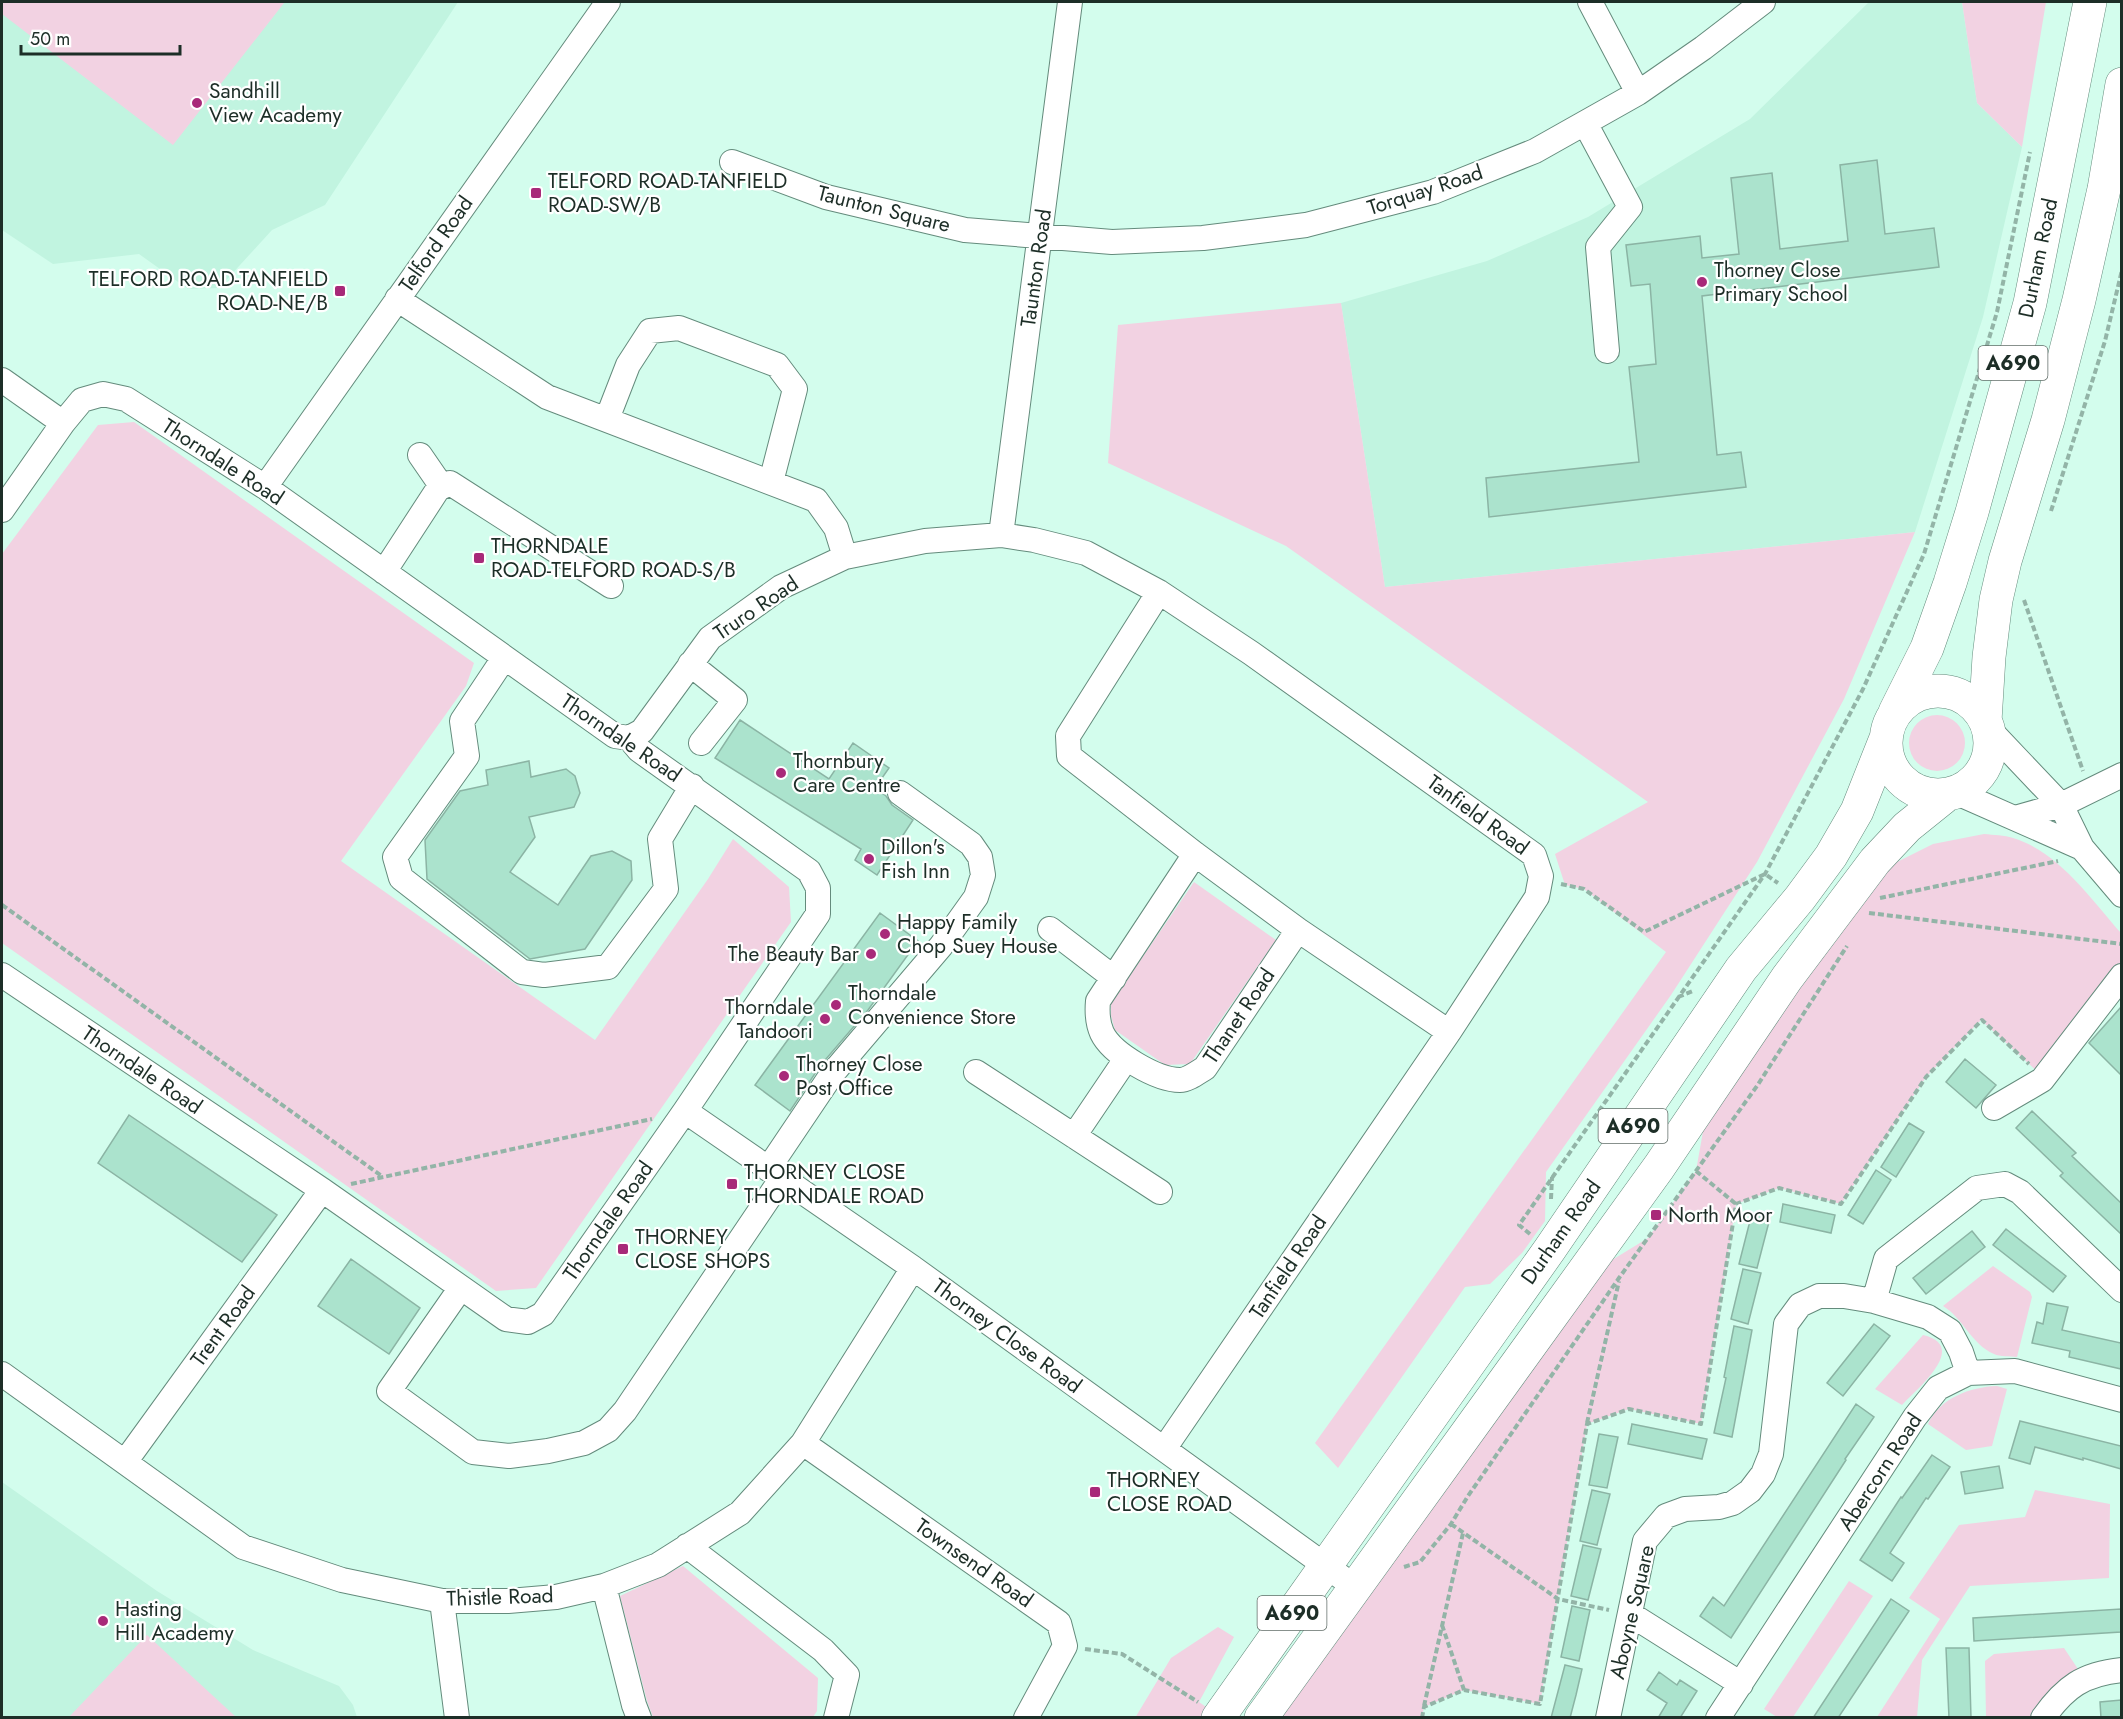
<svg xmlns="http://www.w3.org/2000/svg" width="2123" height="1719" viewBox="0 0 2123 1719" font-family="Jost,sans-serif">
	<style>
		.built { fill: #c1f4e0 }
		.green { fill: #f2d2e2 }
		.building { fill: #abe3cd; stroke: #8bb4a4; stroke-width: 1.5 }
		.lines { fill: none; stroke-linecap: round; stroke-linejoin: round }
		.minor-casing { stroke: #648b7c; stroke-width: 26 }
		.highway-casing { stroke: #648b7c; stroke-width: 34 }
		.path { stroke: #93b4a7; stroke-width: 4; stroke-dasharray: 6 3; stroke-linecap: butt }
		.minor { stroke: #fff; stroke-width: 24 }
		.highway { stroke: #fff; stroke-width: 33 }
		.poi-dot { fill: #a82979; stroke: #fff; stroke-width: 2 }
		.labels { text-anchor: middle; stroke-width: 4.5; stroke-linejoin: round; paint-order: stroke }
		.shield { fill: #fff; stroke: #616d68; stroke-width: 1.5 }
		.shield-label { font-size: 20px; font-weight: bold; fill: #1d2e27 }
		.poi-label { font-size: 21px; fill: #1d2e27; stroke: #fff; text-anchor: start }
		.street-label { font-size: 21px; fill: #1d2e27; stroke: #fff }
	</style>
	<rect width="100%" height="100%" fill="#d3fded"/>
	<!-- built -->
	<path class="built" d="M2,2H458L325,205L272,230L219,288L188,289L139,254L53,264L2,230Z
		M1869,2H1962L1977,103L2022,147L1983,317L1915,532L1385,587L1341,303L1487,261L1588,217L1750,119Z
		M2,1482L157,1591L253,1650L339,1686L353,1705L357,1717H2Z"/>
	<!-- green -->
	<path class="green" d="M2,2H281L284,3L173,145L2,14Z
		M1962,2H2046L2022,147L1977,103Z
		M1341,303L1385,587L1915,532L1844,699L1757,862L1671,995L1546,1172L1545,1221L1522,1253L1490,1284L1465,1287L1338,1468L1315,1443L1666,952L1584,889L1565,885L1555,854L1648,802L1286,546L1108,463L1118,325Z
		M134,422L474,663L466,686L341,861L595,1040L708,879L733,839L789,887L791,922L536,1288L496,1291L2,943V554L98,425Z
		M1909 743a28 28 0 1 1 56 0a28 28 0 1 1-56 0Z
		M1984,834C1994,835 2004,835 2013,838C2059,852 2090,898 2121,933V968L2040,1074L1981,1020L1926,1077L1841,1204L1779,1188L1736,1204L1701,1424L1629,1409L1587,1424L1540,1704L1464,1690L1424,1707L1422,1717L1273,1718L1599,1268L1648,1238L1696,1171L1705,1120L1862,896L1897,862L1933,844Z
		M1194,882L1276,940L1190,1064L1165,1065L1115,1030L1111,1016V1003Z
		M1993,1266L2030,1292L2032,1297L2017,1357C2010,1356 2000,1357 1994,1354C1971,1344 1963,1318 1943,1306Z
		M1923,1335C1970,1346 1917,1389 1902,1405L1875,1389Z
		M1997,1386L2007,1389L1992,1446L1966,1450L1928,1424C1940,1398 1970,1387 1997,1386Z
		M2035,1490L2110,1504L2109,1578L1970,1586L1922,1660L1917,1717H1877L1940,1619L1909,1598L1959,1525L2025,1517Z
		M683,1566L818,1678L817,1711L813,1717H653L647,1701L620,1596Z
		M1849,1581L1873,1596L1793,1717H1777L1764,1709Z
		M1218,1627L1234,1637L1199,1702L1209,1709L1203,1717L1135,1718L1171,1658Z
		M147,1635L236,1717H69Z
		M2064,1648L2084,1678L2043,1717H1986L1985,1661L1994,1654Z"/>
	<!-- building -->
	<path class="building" d="M1877,160L1885,234L1934,228L1939,267L1702,296L1717,455L1741,452L1746,487L1489,517L1486,478L1639,462L1629,367L1656,364L1650,284L1631,286L1626,245L1700,236L1702,258L1739,254L1731,178L1772,173L1780,249L1848,241L1840,165Z
		M740,720L829,779L853,743L889,768L875,788L886,796L892,805L913,820L877,875L855,860L861,849L715,758Z
		M529,761L531,777L566,769L575,776L580,793L574,807L529,817L535,837L510,872L558,905L591,856L612,851L631,861L632,880L585,949L530,959L427,879L425,840L460,791L488,785L486,770Z
		M880,913L918,941L868,1010L820,1066L790,1111L755,1085Z
		M2121,1007V1075L2089,1043Z
		M1965,1059L1996,1085L1976,1108L1946,1082Z
		M2032,1111L2076,1153L2072,1156L2121,1203V1234L2060,1176L2063,1173L2016,1128Z
		M129,1115L277,1215L242,1262L98,1163Z
		M1909,1123L1924,1132L1896,1177L1881,1167Z
		M1876,1170L1891,1180L1863,1224L1848,1215Z
		M1783,1204L1835,1215L1831,1233L1780,1222Z
		M1752,1213L1770,1218L1757,1268L1739,1264Z
		M2006,1229L2066,1276L2053,1292L1993,1245Z
		M1972,1231L1985,1247L1926,1294L1913,1278Z
		M351,1259L420,1308L389,1354L318,1306Z
		M1743,1269L1761,1273L1748,1324L1731,1319Z
		M2047,1303L2068,1307L2062,1330L2121,1343V1369L2069,1357L2070,1351L2032,1343L2037,1322L2043,1324Z
		M1874,1324L1890,1336L1843,1396L1827,1383Z
		M1734,1326L1752,1330L1732,1437L1714,1433L1726,1378L1724,1377Z
		M1856,1404L1874,1417L1845,1459L1846,1460L1731,1638L1700,1616L1713,1597L1724,1606Z
		M2020,1421L2121,1446V1469L2083,1458V1460L2035,1447L2030,1464L2009,1458Z
		M1632,1424L1707,1439L1702,1459L1628,1444Z
		M1599,1434L1618,1437L1607,1488L1589,1485Z
		M1932,1455L1950,1467L1928,1499L1926,1498L1890,1553L1904,1563L1892,1581L1860,1560L1901,1497L1902,1498Z
		M1999,1466L2003,1488L1965,1494L1961,1472Z
		M1592,1490L1610,1494L1597,1545L1580,1541Z
		M1583,1545L1601,1549L1588,1600L1571,1596Z
		M1891,1599L1909,1611L1838,1718H1813Z
		M1572,1606L1590,1610L1579,1661L1561,1657Z
		M2121,1609V1632L1974,1641L1973,1618Z
		M1946,1648H1969L1971,1718H1949Z
		M1565,1665L1582,1669L1576,1695L1570,1718H1551Z
		M1659,1672L1677,1685L1680,1680L1697,1691L1680,1718H1658L1667,1703L1647,1690Z
		M2121,1700V1718H2101L2100,1702Z"/>
	<g class="lines">
		<!-- minor casing -->
		<g class="minor-casing">
			<path id="minor" d="M1590,2L1638,93
				M1585,123L1630,207L1598,247L1607,351
				M732,162L826,197L965,230L1112,242L1203,238L1306,225L1433,192L1535,151L1638,93L1703,48L1763,2
				M397,299L547,397L816,500L836,528L845,557
				M2,380L63,423
				M607,419L628,365L650,331L679,328L777,365L795,389L771,482
				M420,455L442,487
				M265,487L608,2
				M2,510L63,423L82,400L103,394L126,399L265,487L615,736L629,738L639,750L809,871L818,888V914L685,1111L543,1314L528,1322L506,1319L322,1190L2,975
				M1001,535L1070,2
				M384,572L438,489L450,483L611,586
				M1159,592L1068,736L1069,756L1195,854L1298,930L1449,1032
				M504,658L462,721L467,756L395,857L401,878L522,972L544,975L608,967L666,889L660,839L692,786
				M690,664L735,700L701,743
				M1988,728L2061,805L2082,848L2122,895
				M629,738L642,731L710,638L781,587L845,557L925,541L1001,535L1034,540L1086,553L1159,592L1251,653L1534,855L1541,876L1537,897L1449,1032L1164,1449
				M1955,792L2082,848
				M2015,818L2061,805L2122,775
				M1195,854L1098,1001C1097,1012 1097,1022 1102,1033C1112,1054 1157,1080 1180,1080C1188,1080 1198,1072 1205,1068L1298,930
				M1050,929L1114,978
				M976,1072L1160,1192
				M1994,1108L2042,1080L2122,976
				M685,1111L913,1268L1355,1587
				M1074,1136L1126,1059
				M768,1169L832,1074L941,946L976,897L983,875L980,857L971,844L900,793
				M460,1289L389,1391L473,1452L509,1456L548,1451L584,1443L608,1430L625,1411L782,1178
				M1874,1301L1886,1259L1977,1188L2005,1184L2020,1192L2122,1290
				M2,1374L243,1547L342,1580L442,1601H508L556,1597L604,1586L658,1565L740,1513L803,1443L913,1268
				M803,1443L1059,1623L1065,1646L1026,1718
				M125,1462L322,1190
				M687,1546L823,1650L847,1675L836,1718
				M604,1586L634,1705L639,1718
				M442,1601L457,1718
				M1630,1614L1741,1684
				M1608,1718L1645,1541L1666,1516L1685,1509L1719,1507L1733,1503L1750,1491L1763,1474L1771,1454L1786,1324L1800,1305L1819,1296H1844L1874,1301L1928,1317L1950,1331L1961,1352L1968,1373
				M1718,1718L1915,1417L1938,1388L1968,1373L2015,1371L2122,1400
				M2043,1718C2065,1687 2083,1674 2122,1670"/>
		</g>
		<!-- highway casing -->
		<g class="highway-casing">
			<path id="highway" d="M1886 743a52 52 0 1 1 104 0a52 52 0 1 1-104 0Z
				M1895,712L1927,648L1950,583L1972,512L2030,303L2090,2
				M1985,721L1989,657L1996,600L2005,561L2048,420L2079,300L2104,189L2122,84
				M1218,1718L1550,1249L1741,969L1800,898L1831,856L1857,811L1886,738
				M1261,1718L1659,1167L1787,978L1875,861L1907,827L1948,794"/>
		</g>
		<!-- path -->
		<path class="path" d="M2051,511L2105,341L2122,270
			M2024,600L2083,771
			M1561,884L1584,889L1644,932L1765,874L1778,883
			M1880,898L2058,861
			M2,905L383,1177
			M1869,913L2122,944
			M1678,997L1693,991
			M1696,1171L1736,1204
			M351,1184L652,1119
			M1551,1199L1552,1177
			M1530,1234L1519,1225L1765,874L1863,689L1924,554L1997,312L2030,152
			M1587,1423L1619,1281
			M1451,1524L1558,1599L1609,1610
			M1404,1567L1420,1562L1451,1524L1468,1496L1619,1278L1757,1086L1847,946
			M1442,1625L1464,1690
			M1085,1649L1122,1654L1198,1702
			M1424,1706L1463,1533
			M1422,1718L1424,1707L1464,1690L1540,1704L1587,1424L1629,1409L1701,1424L1736,1204L1779,1188L1841,1204L1926,1077L1982,1020L2029,1064"/>
		<!-- minor -->
		<use href="#minor" class="minor"/>
		<!-- highway -->
		<use href="#highway" class="highway"/>
	</g>
	<!-- markers -->
	<g class="poi-dot">
		<circle cx="197" cy="103" r="6"/>
		<rect x="530" y="187" width="12" height="12" rx="3"/>
		<circle cx="1702" cy="282" r="6"/>
		<rect x="334" y="285" width="12" height="12" rx="3"/>
		<rect x="473" y="552" width="12" height="12" rx="3"/>
		<circle cx="781" cy="773" r="6"/>
		<circle cx="869" cy="859" r="6"/>
		<circle cx="885" cy="934" r="6"/>
		<circle cx="871" cy="954" r="6"/>
		<circle cx="836" cy="1005" r="6"/>
		<circle cx="825" cy="1019" r="6"/>
		<circle cx="784" cy="1076" r="6"/>
		<rect x="726" y="1178" width="12" height="12" rx="3"/>
		<rect x="1650" y="1209" width="12" height="12" rx="3"/>
		<rect x="617" y="1243" width="12" height="12" rx="3"/>
		<rect x="1089" y="1486" width="12" height="12" rx="3"/>
		<circle cx="103" cy="1621" r="6"/>
	</g>
	<g class="labels">
		<!-- shield labels -->
		<g class="shield">
			<rect x="1978.5" y="346" width="69" height="34" rx="4.5"/>
			<rect x="1598.5" y="1109" width="69" height="34" rx="4.5"/>
			<rect x="1257.5" y="1596" width="69" height="34" rx="4.5"/>
		</g>
		<g class="shield-label">
			<text x="2013" y="370">A690</text>
			<text x="1633" y="1133">A690</text>
			<text x="1292" y="1620">A690</text>
		</g>
		<!-- poi labels -->
		<g class="poi-label">
			<text x="209" y="98">Sandhill<tspan x="209" dy="24">View Academy</tspan></text>
			<text x="548" y="188">TELFORD ROAD-TANFIELD<tspan x="548" dy="24">ROAD-SW/B</tspan></text>
			<text x="1714" y="277">Thorney Close<tspan x="1714" dy="24">Primary School</tspan></text>
			<text x="328" y="286" text-anchor="end">TELFORD ROAD-TANFIELD<tspan x="328" dy="24">ROAD-NE/B</tspan></text>
			<text x="491" y="553">THORNDALE<tspan x="491" dy="24">ROAD-TELFORD ROAD-S/B</tspan></text>
			<text x="793" y="768">Thornbury<tspan x="793" dy="24">Care Centre</tspan></text>
			<text x="881" y="854">Dillon's<tspan x="881" dy="24">Fish Inn</tspan></text>
			<text x="897" y="929">Happy Family<tspan x="897" dy="24">Chop Suey House</tspan></text>
			<text x="859" y="961" text-anchor="end">The Beauty Bar</text>
			<text x="848" y="1000">Thorndale<tspan x="848" dy="24">Convenience Store</tspan></text>
			<text x="813" y="1014" text-anchor="end">Thorndale<tspan x="813" dy="24">Tandoori</tspan></text>
			<text x="796" y="1071">Thorney Close<tspan x="796" dy="24">Post Office</tspan></text>
			<text x="744" y="1179">THORNEY CLOSE<tspan x="744" dy="24">THORNDALE ROAD</tspan></text>
			<text x="1668" y="1222">North Moor</text>
			<text x="635" y="1244">THORNEY<tspan x="635" dy="24">CLOSE SHOPS</tspan></text>
			<text x="1107" y="1487">THORNEY<tspan x="1107" dy="24">CLOSE ROAD</tspan></text>
			<text x="115" y="1616">Hasting<tspan x="115" dy="24">Hill Academy</tspan></text>
		</g>
		<!-- street labels -->
		<g class="street-label">
			<text transform="translate(1425 190) rotate(-18)" y="7">Torquay Road</text>
			<text transform="translate(884 209) rotate(14)" y="7">Taunton Square</text>
			<text transform="translate(436 244) rotate(-55)" y="7">Telford Road</text>
			<text transform="translate(2038 258) rotate(-78)" y="7">Durham Road</text>
			<text transform="translate(1036 268) rotate(-82)" y="7">Taunton Road</text>
			<text transform="translate(223 462) rotate(33)" y="7">Thorndale Road</text>
			<text transform="translate(756 608) rotate(-34)" y="7">Truro Road</text>
			<text transform="translate(621 738) rotate(34)" y="7">Thorndale Road</text>
			<text transform="translate(1478 815) rotate(36)" y="7">Tanfield Road</text>
			<text transform="translate(1239 1016) rotate(-56)" y="7">Thanet Road</text>
			<text transform="translate(142 1070) rotate(34)" y="7">Thorndale Road</text>
			<text transform="translate(608 1221) rotate(-55)" y="7">Thorndale Road</text>
			<text transform="translate(1561 1232) rotate(-55)" y="7">Durham Road</text>
			<text transform="translate(1288 1267) rotate(-56)" y="7">Tanfield Road</text>
			<text transform="translate(223 1326) rotate(-54)" y="7">Trent Road</text>
			<text transform="translate(1007 1336) rotate(36)" y="7">Thorney Close Road</text>
			<text transform="translate(1880 1472) rotate(-57)" y="7">Abercorn Road</text>
			<text transform="translate(974 1563) rotate(35)" y="7">Townsend Road</text>
			<text transform="translate(500 1597) rotate(-2)" y="7">Thistle Road</text>
			<text transform="translate(1632 1612) rotate(-77)" y="7">Aboyne Square</text>
		</g>
	</g>
	<!-- border -->
	<rect width="2123" height="1719" fill="none" stroke="#1d2e27" stroke-width="6"/>
	<!-- scale -->
	<path d="M21 45v9h159v-9" fill="none" stroke="#1d2e27" stroke-width="3"/>
	<text x="30" y="45" font-size="18" fill="#1d2e27" stroke="#ffffff" stroke-width="4.5" paint-order="stroke">50 m</text>
</svg>
